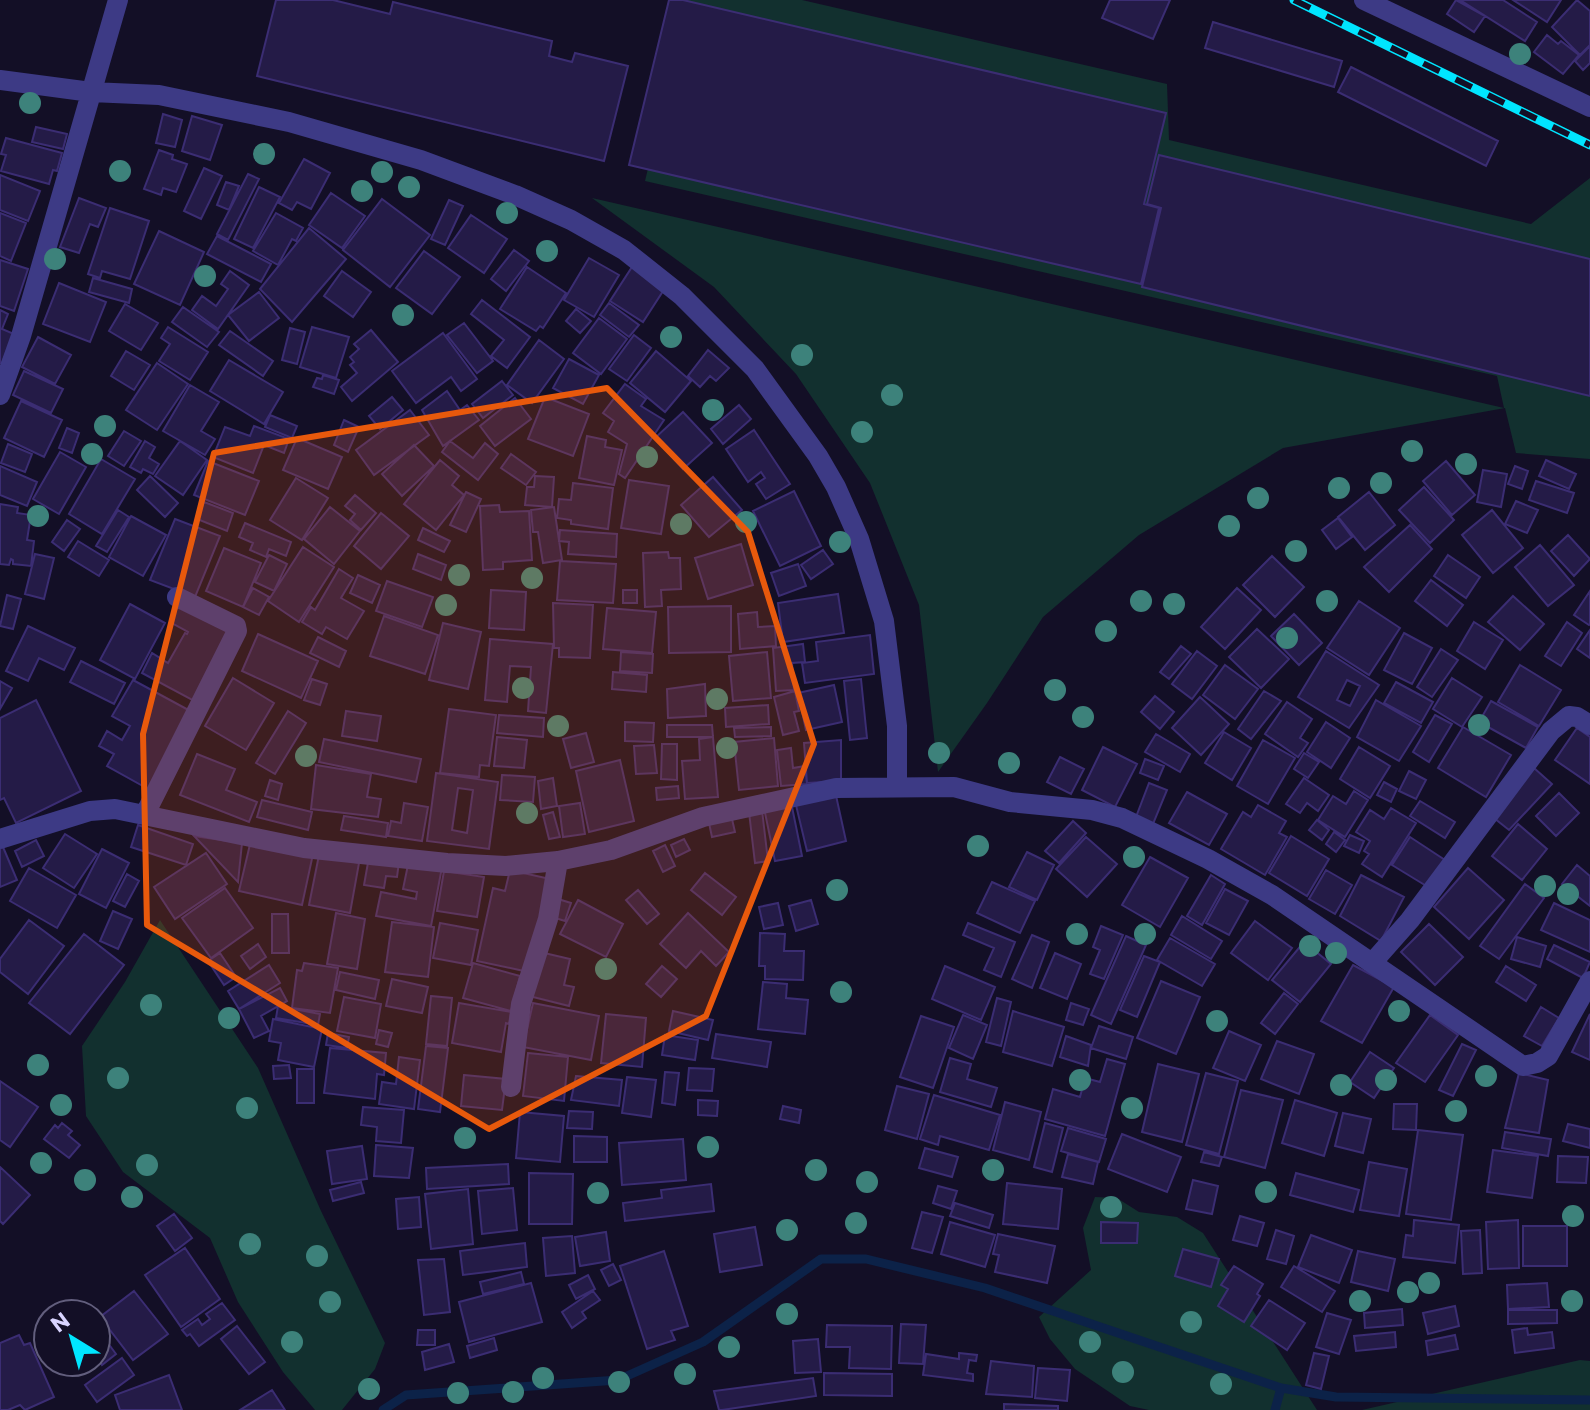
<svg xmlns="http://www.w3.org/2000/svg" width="1590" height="1410" viewBox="0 0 1590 1410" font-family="Commissioner,sans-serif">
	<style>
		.green { fill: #12302f }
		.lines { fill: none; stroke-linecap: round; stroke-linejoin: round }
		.stream { stroke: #0c2248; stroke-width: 9 }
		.building { fill: #241b47; stroke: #3b2d73; stroke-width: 2; fill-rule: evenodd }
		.minor { stroke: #3d3a85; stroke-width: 20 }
		.rail-casing { stroke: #00e5ff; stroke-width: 9 }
		.rail { stroke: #130f26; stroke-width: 6; stroke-dasharray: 18; stroke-linecap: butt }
		.tree { fill: #3d827b }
		.marked { fill: #e8590c; fill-opacity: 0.2; stroke: #e8590c; stroke-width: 6; stroke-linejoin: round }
	</style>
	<rect width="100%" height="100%" fill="#130f26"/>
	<!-- green -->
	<path class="green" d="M688,0H802L1167,84L1169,140L1531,224L1590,178V459L1516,453L1505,408L1283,448L1139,535L1043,617L987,703L938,772L919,605L870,483L796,374L714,287L592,198L1504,408L1497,376L645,181Z
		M160,920L258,1068L321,1211L385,1343L375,1369L342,1410H315L283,1372L238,1302L210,1238L123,1172L86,1116L82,1046L125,982Z
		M1095,1197L1117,1198L1139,1212L1177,1217L1203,1233L1317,1410H1149L1130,1406L1075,1369L1050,1339L1039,1317L1091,1270L1083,1228Z
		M1580,1360L1590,1361V1410H1362Z"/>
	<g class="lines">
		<!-- stream -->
		<path class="stream" d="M383,1410L406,1395L618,1380L703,1342L821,1259H866L985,1288L1281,1388L1336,1397L1590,1400
			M1275,1410L1281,1388"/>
	</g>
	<!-- building -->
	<path class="building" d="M276,0H333L390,14L393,2L552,41L549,56L572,62L575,53L628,66L604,161L257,76Z
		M669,0H683L1166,113L1144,204L1159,208L1141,284L629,165Z
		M1110,0H1170L1153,39L1102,18Z
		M1456,0L1485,16L1474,32L1447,14Z
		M1460,0H1503L1537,22L1525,41Z
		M1513,0H1561L1547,22Z
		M1577,0L1590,11V45L1580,55L1552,27Z
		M1213,22L1342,61L1334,87L1205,48Z
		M1547,35L1558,44L1561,41L1579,55L1563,74L1534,52Z
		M1590,46V63L1583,70L1575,61Z
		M1351,67L1498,141L1486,166L1338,92Z
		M163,114L182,120L175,147L156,143Z
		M192,116L222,125L210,160L182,151Z
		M36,127L67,134L63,149L32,142Z
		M6,138L62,153L57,171L53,170L49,184L1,171L6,155L1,154Z
		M159,150L173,155L172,159L187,164L176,192L163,188L161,195L144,189Z
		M1159,155L1590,259V396L1142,287L1161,208L1147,204Z
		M304,159L330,173L311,209L297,202L292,210L279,203Z
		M204,168L222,176L201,219L184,211Z
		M248,174L259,179L228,240L217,234Z
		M0,175L40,191L28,221L0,210Z
		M226,182L239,186L229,210L217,205Z
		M259,187L280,197L253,248L234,239Z
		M331,193L365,216L342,248L309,225Z
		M79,198L106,208L98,227L90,224L79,253L60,247Z
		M382,199L430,235L390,287L343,250Z
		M449,200L463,206L445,245L431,239Z
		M110,208L149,221L130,279L102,271L100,278L88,274Z
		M0,213L26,223L11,261L0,256Z
		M276,213L303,228L296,241L292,239L278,265L253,251Z
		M471,215L507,239L484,273L448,248Z
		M309,228L346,259L292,322L260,289Z
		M159,231L204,252L180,305L134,284Z
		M217,236L271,264L261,282L207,254Z
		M514,250L529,261L506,291L491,279Z
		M424,251L460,277L432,314L396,288Z
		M589,258L619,275L594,317L564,300Z
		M0,260L28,269L14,311L0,306Z
		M527,267L566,293L543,328L540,326L536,331L500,309Z
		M632,267L665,288L643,322L610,301Z
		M230,271L249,285L218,329L192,310L202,296L216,306L228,289L221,284Z
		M342,271L371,292L353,317L324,296Z
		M93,278L132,289L129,303L89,292Z
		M59,283L106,302L90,342L43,324Z
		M259,292L279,318L249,341L228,315Z
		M482,300L530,337L507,368L491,356L504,340L471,314Z
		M609,303L639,325L629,337L600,315Z
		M125,304L158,323L141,350L109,331Z
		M183,307L219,332L207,347L172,322Z
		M576,309L591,321L580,333L566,321Z
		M0,310L8,314L2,329L14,334L2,363H0Z
		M599,318L627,339L601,374L573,353Z
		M464,323L493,361L477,373L447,335Z
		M168,327L208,352L190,380L159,361L170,344L161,338Z
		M312,327L349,337L336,378L300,367Z
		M290,328L305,332L297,364L282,360Z
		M371,330L398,362L352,401L341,387L357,373L350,365L354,362L350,357L359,349L354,344Z
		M230,331L273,361L263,376L219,345Z
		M443,333L477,379L461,391L451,377L416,403L392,371Z
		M634,335L651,348L627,381L609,369Z
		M38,337L71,355L55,384L22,367Z
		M539,340L564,359L532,403L507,385Z
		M708,350L729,368L716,381L710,376L700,387L688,376Z
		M126,351L150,365L134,390L111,376Z
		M656,351L691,381L665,412L630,383Z
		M569,359L599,375L583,404L553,388Z
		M229,360L283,392L264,424L210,391Z
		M157,363L188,384L157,430L126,410Z
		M24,371L63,389L51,413L13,395Z
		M323,375L339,380L334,394L313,387L317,378L322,379Z
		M502,381L513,395L483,418L472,404Z
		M625,384L646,399L641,406L664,420L625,478L619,474L627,444L608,432L614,421L603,413Z
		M190,385L219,402L201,431L215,439L205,455L163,431Z
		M447,391L460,410L467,405L479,420L443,446L422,410Z
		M392,397L403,410L380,429L369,416Z
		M545,397L589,414L573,456L528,439Z
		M515,398L531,419L495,446L480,426Z
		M21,401L62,420L44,457L4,438Z
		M739,405L751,419L723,444L711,429Z
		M410,410L429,435L374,475L356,450Z
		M683,412L712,443L683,469L655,438Z
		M270,415L297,426L292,438L265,427Z
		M344,420L359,427L348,452L334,445Z
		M254,426L289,439L284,453L264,445L253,473L213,457L225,427L250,436Z
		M67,428L79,433L72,453L59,448Z
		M754,430L790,484L766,499L756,484L765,478L761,472L748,482L726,449Z
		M124,431L141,441L124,466L108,456Z
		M587,436L606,440L605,447L622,450L614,485L579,478Z
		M297,438L342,457L328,489L283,470Z
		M145,441L155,447L149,458L159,464L153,474L143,469L141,473L130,467Z
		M180,441L207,460L183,495L155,476Z
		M450,441L473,458L485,443L498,454L478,480L442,452Z
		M8,444L32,454L25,472L1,463Z
		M414,445L434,466L402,496L382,474Z
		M60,452L86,467L59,514L33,499Z
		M511,454L536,472L526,485L501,468Z
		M101,459L135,479L102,534L69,514Z
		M440,460L459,476L452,485L464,495L436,530L404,504Z
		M1546,460L1576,474L1569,489L1539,476Z
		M208,461L259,481L245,515L194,495Z
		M1446,461L1475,495L1452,515L1423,481Z
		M0,466L37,482L27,506L0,495Z
		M1515,466L1528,471L1522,489L1508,484Z
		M1483,470L1507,474L1501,507L1477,502Z
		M150,476L178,503L165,517L137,490Z
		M535,476L554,477L552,507L525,505L527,487H534Z
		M713,477L742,510L709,537L681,505Z
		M296,478L328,498L302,540L270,520Z
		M629,480L669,486L661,534L621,528Z
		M1536,481L1574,493L1567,513L1529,500Z
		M573,483L613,488L608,529L571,524V520L557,518L559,499L571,500Z
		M1424,487L1454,520L1430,543L1399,510Z
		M794,491L821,546L780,566L753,511Z
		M466,492L481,499L466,532L450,525Z
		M1369,492L1395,525L1365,550L1338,517Z
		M355,495L376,513L361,530L350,520L355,514L345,506Z
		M1516,501L1538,510L1527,533L1505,524Z
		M204,502L233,513L227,531L197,519Z
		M0,504L18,507L17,513L31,515L27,540L34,541L31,566L13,564V560L11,559L9,565L0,564Z
		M499,505L500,512L529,511L532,560L503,562V569L483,570L480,506Z
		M330,507L360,531L334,564L304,539Z
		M554,507L562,560L543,563L538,532H533L531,510Z
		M118,510L129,517L107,552L96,546Z
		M1492,510L1523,548L1493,573L1462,535Z
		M381,513L409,536L381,569L354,546Z
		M131,516L166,535L143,576L109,557Z
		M1338,518L1352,537L1336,549L1322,530Z
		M175,519L220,536L195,597L150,580Z
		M67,520L80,529L64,551L52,542Z
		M245,523L291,542L286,556L269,549L266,557L250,550L253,543L239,537Z
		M1410,525L1432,549L1389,592L1364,567Z
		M423,528L450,541L444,552L418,540Z
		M560,530L617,534L616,557L568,554L569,542L559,541Z
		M1568,535L1590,559L1574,576L1551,551Z
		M78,541L109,560L99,576L68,557Z
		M741,544L753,585L708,599L695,558Z
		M1540,545L1574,585L1548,606L1515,567Z
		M303,547L334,567L299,622L268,601Z
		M224,548L261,563L243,607L206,591Z
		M823,550L833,564L811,579L801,565Z
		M668,552L669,558H680L681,589L661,590L662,606L645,607L643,553Z
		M35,554L54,558L44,599L25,594Z
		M418,554L446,565L441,580L413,569Z
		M269,555L287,564L274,591L255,582Z
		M1448,555L1480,577L1466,598L1434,576Z
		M1272,556L1304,587L1275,617L1243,585Z
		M560,561L616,564L613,603L557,600Z
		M798,564L806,586L779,596L771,573Z
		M339,569L353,578L341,598L364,611L347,639L326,627L322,634L302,622L311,607L315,610Z
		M358,575L380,585L372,603L350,593Z
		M1431,580L1463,605L1447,626L1415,601Z
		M387,581L433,597L422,627L376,611Z
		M253,588L269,597L259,615L243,607Z
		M1237,588L1261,610L1225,649L1201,627Z
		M491,590L526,592L524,630L489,628Z
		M623,590H637V603H623Z
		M1590,591V624L1589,625L1574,615Z
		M838,594L844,633L783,642L778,603Z
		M7,595L21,599L13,629L0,626Z
		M1513,596L1544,624L1520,650L1488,622Z
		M1359,601L1400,628L1369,675L1327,648Z
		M180,602L234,632L196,702L142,673L152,653L168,663L185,633L187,634L188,632L170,622Z
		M553,603L593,605L590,658L559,657V648H554Z
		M130,604L165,623L135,679L100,660Z
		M731,606V652L669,653L668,607Z
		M607,608L656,612L652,653L603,649Z
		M757,612L758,627L775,626L776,646L740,649L738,614Z
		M1294,614L1322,643L1299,665L1271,636Z
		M384,616L438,635L425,674L370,656Z
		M1474,622L1503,640L1485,669L1457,651Z
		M1567,622L1582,633L1561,666L1545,656Z
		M443,623L481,632L468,689L429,680Z
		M28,626L75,648L64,670L39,658L28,681L6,671Z
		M1257,629L1289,659L1261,688L1229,657Z
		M1590,630V658L1577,649Z
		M1404,633L1432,648L1412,684L1384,670Z
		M258,634L318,661L301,698L242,671Z
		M870,635L874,674L805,683L802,663L818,661L816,642Z
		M318,637L346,651L339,667L310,653Z
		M490,639L553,644L546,713L528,711L531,667L510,666L507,702L485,700Z
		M803,644L805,662L792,663L794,690L776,691L773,648Z
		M1181,646L1191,654L1169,679L1160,672Z
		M1441,649L1458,660L1432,697L1417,687Z
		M1197,651L1217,666L1192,699L1172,684Z
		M1326,651L1379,685L1349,728L1298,697ZM1347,680L1360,686L1350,706L1337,700Z
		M621,652L653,654L652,673L620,671Z
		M767,652L771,698L733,701L729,656Z
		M81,661L125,683L114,704L70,682Z
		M1225,665L1258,689L1235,719L1203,695Z
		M1520,665L1561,690L1539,726L1498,702Z
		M613,672L647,675L646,692L612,689Z
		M233,678L274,703L246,750L205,726Z
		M1452,678L1482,697L1462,727L1433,709Z
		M312,679L327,684L320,705L304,700Z
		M861,679L867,738L850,740L844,681Z
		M133,680L194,713L150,790L107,766L114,754L99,746L107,731L122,740L130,726L112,716Z
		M0,681L12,688L0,709Z
		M1396,682L1433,702L1421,723L1384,703Z
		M705,684L706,716L668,718L667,689Z
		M834,685L842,722L806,730L798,693Z
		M795,691L799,711L794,712L799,731L783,735L774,697Z
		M1264,691L1281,701L1251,739L1238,729Z
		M1155,696L1174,712L1160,729L1141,712Z
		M1200,697L1229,724L1201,755L1172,728Z
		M36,700L81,791L16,823L4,798L0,800V718Z
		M1376,700L1421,726L1399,761L1357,737Z
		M1491,701L1538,727L1526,748L1479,722Z
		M1287,702L1312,719L1300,738L1308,743L1298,757L1265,734Z
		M768,705L769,724L726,727L725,708Z
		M449,709L496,715L489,766L480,765L479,777L440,773Z
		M288,711L306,723L275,774L256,763Z
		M346,711L381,716L377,741L342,736Z
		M499,715L544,718L543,737L497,733Z
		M1435,715L1452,724L1429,762L1413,752Z
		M625,722L654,723L653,742L625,741Z
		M1326,722L1350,738L1331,768L1307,752Z
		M667,725H712L713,737H667Z
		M771,727V736L735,737L734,728Z
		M1463,727L1511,755L1486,797L1438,768Z
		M1577,728L1590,737V784L1555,760Z
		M1224,732L1251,748L1232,780L1205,763Z
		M586,733L594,762L571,768L563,739Z
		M1156,734L1190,754L1180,772L1145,752Z
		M497,737L527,740L524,768L494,766Z
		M713,737L718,797L685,799L682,761L700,760L699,739Z
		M774,738L778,786L739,790L734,742Z
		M324,739L421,759L416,782L319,762Z
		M841,740V781L807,783L804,743Z
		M1263,740L1295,758L1268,804L1237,786Z
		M662,744H677V780L661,779Z
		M654,745L657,773L636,774L634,746Z
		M1103,747L1137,764L1115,807L1082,790Z
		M1359,747L1390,766L1370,798L1340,779Z
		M791,748L793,768L805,766L807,784L781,786L777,750Z
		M1304,753L1319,762L1308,778L1294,769Z
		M197,754L235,769L226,790L257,802L249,822L180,795Z
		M1060,757L1084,769L1071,794L1047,782Z
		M1145,759L1164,766L1158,780L1140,773Z
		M620,760L634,821L589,832L576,771Z
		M316,765L371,774L367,797L381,799L378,817L311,809Z
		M1534,768L1552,784L1509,830L1494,818Z
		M1409,771L1426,780L1416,799L1399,791Z
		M436,773L498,782L489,849L427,841ZM458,788L473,790L467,833L452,830Z
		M502,775L535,777L533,802L500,800Z
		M553,778L557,806L541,809L538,781Z
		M1304,778L1329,795L1318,811L1307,803L1300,813L1286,804Z
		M270,780L282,784L278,800L265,796Z
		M1384,782L1397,789L1391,802L1377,795Z
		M1149,783L1167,790L1153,824L1136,817Z
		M678,786L679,798L657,800L656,788Z
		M835,791L846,841L807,851L795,801Z
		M1354,791L1368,800L1345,837L1318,820L1333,796L1346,804Z
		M1187,792L1227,814L1209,845L1169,823Z
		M1559,793L1579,813L1556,836L1536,816Z
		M262,800L312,812L308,830L257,817Z
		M1420,801L1455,822L1445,838L1410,816Z
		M791,802L802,856L775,861L764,808Z
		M404,803L428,807L422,841L388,836L391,821L401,823Z
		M580,803L585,834L563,837L559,806Z
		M1258,805L1286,821L1279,833L1287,837L1265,875L1221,849L1243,812L1251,817Z
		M1391,808L1416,823L1382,877L1362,864L1369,854L1364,851L1370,841L1356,832L1370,810L1384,819Z
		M762,810L768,861L755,863L749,812Z
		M553,812L560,837L549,839L543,815Z
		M344,816L388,823L386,837L341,830Z
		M732,819L735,832L712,837L709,823Z
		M1317,820L1329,830L1322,840L1309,830Z
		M1073,821L1086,833L1059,863L1045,851Z
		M1518,824L1547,849L1522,880L1492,856Z
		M138,825L193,844L186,865L131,847Z
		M1334,832L1345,840L1336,852L1326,844Z
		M65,834L97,854L74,888L43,868Z
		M1350,835L1364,841L1359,853L1344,846Z
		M194,836L242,843L238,882Z
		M1291,836L1329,859L1307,896L1269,873Z
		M1086,837L1117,864L1087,897L1056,869Z
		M1410,837L1445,860L1428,887L1392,865Z
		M684,839L690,850L676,857L671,845Z
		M36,840L44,856L22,867L15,851Z
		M251,840L313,854L302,905L239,891Z
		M665,845L675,866L663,872L653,851Z
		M3,847L17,880L0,887V848Z
		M102,849L129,863L106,908L79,894Z
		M1027,852L1054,865L1037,900L1009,887Z
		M206,853L227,884L175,919L154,887Z
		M319,855L359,863L350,913L309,905Z
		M369,857L399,862L397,877L386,876L384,888L364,885Z
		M1150,857L1188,878L1160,927L1122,905Z
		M409,860L442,867L431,926L376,916L381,892L416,899L417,892L403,889Z
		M1577,865L1590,876V906L1562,884Z
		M29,868L76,895L57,928L10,901Z
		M1468,868L1504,900L1469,939L1434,907Z
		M510,870L550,879L536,942L524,971L477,961L493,888L505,891Z
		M1326,870L1352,885L1335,914L1309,899Z
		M444,871L484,877L477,917L437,911Z
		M705,873L736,897L722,915L691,890Z
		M127,874L139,881L125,907L113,901Z
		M1211,875L1225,884L1202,925L1187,916Z
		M1361,875L1404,897L1381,941L1340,916Z
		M992,882L1035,901L1020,933L977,913Z
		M1525,884L1544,898L1499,959L1480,946Z
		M225,888L253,928L211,958L182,918Z
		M1225,889L1248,901L1229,935L1206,923Z
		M638,890L659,914L647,924L626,900Z
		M558,899L571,903L565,921L552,917Z
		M578,900L623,924L606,957L560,934Z
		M811,900L818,924L796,931L789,906Z
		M778,903L783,925L764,929L759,907Z
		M1554,903L1590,920V952L1541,930Z
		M113,911L132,919L118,949L100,941Z
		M336,913L365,919L357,969L327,964Z
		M688,913L729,952L716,966L701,951L686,968L660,944Z
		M272,914H288L289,953H272Z
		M1182,916L1222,941L1211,959L1171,935Z
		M29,920L64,946L28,994L0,972V959Z
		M1255,921L1292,948L1268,980L1231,953Z
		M392,922L434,927L428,977L385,972Z
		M440,923L478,930L471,965L433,958Z
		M968,923L1015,942L1001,977L984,970L994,948L963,935Z
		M1429,924L1463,957L1435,985L1401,952Z
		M1101,926L1123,935L1104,979L1090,974L1100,950L1093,947Z
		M760,933L785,934L784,951H804L803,980L765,979V966H759Z
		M84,934L124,965L70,1034L29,1003Z
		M1032,935L1049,942L1032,988L1012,979Z
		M1126,936L1146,945L1111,1024L1091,1015Z
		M1517,937L1546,946L1540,967L1511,959Z
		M1170,938L1215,964L1202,986L1157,960Z
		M1304,942L1331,964L1300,1002L1272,980Z
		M258,944L266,957L250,969L241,956Z
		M1554,945L1590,962L1583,978L1547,959Z
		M540,952L570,959L564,985L574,987L569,1006L529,996Z
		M220,953L236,977L224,985L208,961Z
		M1055,953L1081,964L1067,999L1040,988Z
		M1144,956L1160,962L1137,1017L1120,1010Z
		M304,963L338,968L330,1013L292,1008L297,970L302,971Z
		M473,963L520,976L511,1011L463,998Z
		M269,965L280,983L239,1009L228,991Z
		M1353,965L1394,987L1362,1043L1321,1021Z
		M662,966L677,979L661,997L646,984Z
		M945,966L995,987L981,1020L932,999Z
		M1506,966L1536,985L1526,1001L1496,982Z
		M340,972L379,980L375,999L336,990Z
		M392,979L428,987L422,1013L386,1006Z
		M1161,981L1200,997L1176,1054L1137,1038Z
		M763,982L787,984L786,998L808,1000L805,1034L758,1029Z
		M280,988L287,1001L261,1016L269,1031L254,1038L239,1009Z
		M1284,993L1298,1004L1275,1034L1261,1023Z
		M431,996L452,998L447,1046L426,1044Z
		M344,997L381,1004L375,1038L337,1031Z
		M997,998L1011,1002L1001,1046L986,1042Z
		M459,1003L511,1012L509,1024L506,1023L501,1052L452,1043Z
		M533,1003L599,1016L591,1060L523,1047Z
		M1071,1003L1089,1009L1083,1025L1066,1020Z
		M278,1006L320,1014L318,1025L276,1018Z
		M1541,1007L1559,1018L1542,1046L1524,1036Z
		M673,1011L713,1020L708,1040L669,1031Z
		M1013,1011L1064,1027L1052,1066L1003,1052Z
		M606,1014L646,1018L642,1067L601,1063Z
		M1590,1014V1060L1572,1052Z
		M963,1015L987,1025L973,1059L949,1048Z
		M1430,1015L1458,1035L1425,1082L1396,1063Z
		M921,1016L954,1027L933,1088L900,1077Z
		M273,1019L322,1029L314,1067L278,1060L281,1043L269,1041Z
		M1099,1026L1133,1037L1126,1059L1091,1048Z
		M379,1030L392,1033L388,1047L376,1044Z
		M1229,1031L1261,1045L1245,1081L1213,1068Z
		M328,1033L349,1037L347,1048L326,1045Z
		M716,1034L771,1042L767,1067L712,1058Z
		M665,1035L698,1040L695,1060L662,1055Z
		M1066,1036L1091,1045L1088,1066L1060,1057Z
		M1277,1041L1314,1054L1299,1094L1261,1079Z
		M1462,1044L1476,1050L1453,1096L1439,1090Z
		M426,1046L448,1048L440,1112L418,1109Z
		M330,1048L386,1053L384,1075L377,1074L375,1099L324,1093Z
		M1370,1052L1394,1068L1374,1098L1350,1082Z
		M528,1053L568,1057L564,1101L523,1096Z
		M399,1057L420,1060L414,1109L379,1104L382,1082L396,1084Z
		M950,1058L971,1064L967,1079L997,1088L991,1107L940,1092Z
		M1107,1059L1125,1064L1105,1136L1045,1119L1053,1089L1080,1097L1085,1078L1100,1082Z
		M1158,1064L1199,1074L1182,1142L1142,1132Z
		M289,1065L291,1078L274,1079L273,1066Z
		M689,1068L714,1069L712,1091L687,1090Z
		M297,1069H314V1103H297Z
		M665,1072L679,1073L675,1105L662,1103Z
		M1206,1073L1238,1081L1219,1154L1186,1145Z
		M1519,1073L1548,1080L1539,1133L1505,1128Z
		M464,1075L506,1079L502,1110L461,1106Z
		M576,1076L622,1080L619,1106L571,1100Z
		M627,1077L656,1080L651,1117L622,1113Z
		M0,1081L38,1107L10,1147L0,1140Z
		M897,1086L929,1094L917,1139L885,1130Z
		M1241,1090L1283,1100L1265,1168L1224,1157Z
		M934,1095L1000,1115L989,1150L940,1136L938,1145L920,1139Z
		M698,1100L718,1101L717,1116L698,1115Z
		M1295,1100L1337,1113L1324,1156L1282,1143Z
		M1005,1102L1041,1112L1029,1160L993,1150Z
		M1394,1104H1417L1416,1130L1393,1129Z
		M783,1106L801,1110L799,1123L780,1119Z
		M363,1107L404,1110L401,1143L376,1141L377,1127L361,1125Z
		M569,1111L593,1112L592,1129L567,1128Z
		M520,1112L564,1116L560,1162L516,1158Z
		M1343,1113L1371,1119L1363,1153L1335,1146Z
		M62,1123L72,1131L68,1135L80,1145L69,1158L44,1139L55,1125L58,1128Z
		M1045,1123L1063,1128L1052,1172L1034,1167Z
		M1568,1124L1590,1129V1148L1563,1141Z
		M1068,1128L1106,1139L1099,1162L1061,1151Z
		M1418,1130L1463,1135L1451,1220L1406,1214Z
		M1505,1132L1551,1139L1548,1156L1502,1148Z
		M1122,1134L1181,1157L1167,1192L1108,1169Z
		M574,1136L607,1137V1162H574Z
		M683,1139L686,1180L622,1185L619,1143Z
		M376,1145L413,1148L409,1178L374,1176Z
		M362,1146L367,1179L332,1184L327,1151Z
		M925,1148L958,1157L952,1177L919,1168Z
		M1493,1150L1538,1156L1532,1198L1487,1192Z
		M1204,1152L1222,1157L1219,1166L1201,1162Z
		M1068,1154L1098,1162L1093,1184L1062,1177Z
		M1558,1156L1588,1157L1586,1183L1557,1182Z
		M1369,1162L1407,1169L1399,1216L1360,1210Z
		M508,1164L509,1184L427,1189L426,1168Z
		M0,1167L30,1195L3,1224L0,1221Z
		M529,1173L573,1174L572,1224H529Z
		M1296,1173L1359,1190L1353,1212L1290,1195Z
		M1193,1180L1218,1186L1212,1214L1186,1209Z
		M361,1182L364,1193L333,1201L330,1190Z
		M1007,1183L1062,1189L1058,1229L1003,1224Z
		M711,1184L714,1211L625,1221L623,1203L662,1198L661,1190Z
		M938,1186L957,1191L951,1209L933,1203Z
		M513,1188L517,1230L482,1234L478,1191Z
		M468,1189L473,1244L431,1249L425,1194Z
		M419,1197L421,1227L398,1229L396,1199Z
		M955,1203L993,1215L989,1228L950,1216Z
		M922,1212L943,1217L932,1253L912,1248Z
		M174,1214L192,1238L175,1251L157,1226Z
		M1240,1216L1264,1223L1257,1246L1233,1240Z
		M1414,1220L1459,1225L1455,1263L1403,1257L1406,1235L1413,1236Z
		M1518,1220L1519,1268L1488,1269L1486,1222Z
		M950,1222L995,1235L985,1267L941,1254Z
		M1101,1222L1138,1223L1137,1243H1101Z
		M1523,1226H1567V1266H1523Z
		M755,1227L762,1265L720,1272L714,1234Z
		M1276,1230L1294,1236L1286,1264L1267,1259Z
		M1480,1230L1482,1273L1463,1274L1461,1231Z
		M606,1232L610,1261L580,1266L575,1237Z
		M998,1234L1055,1246L1047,1283L995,1272L999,1255L993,1254Z
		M1311,1235L1352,1250L1339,1283L1298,1267Z
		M572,1236L575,1273L546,1276L543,1238Z
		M525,1243L527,1267L463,1275L460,1251Z
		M185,1248L220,1299L181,1327L145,1275Z
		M1183,1249L1219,1259L1211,1287L1175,1276Z
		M664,1251L688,1326L671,1331L675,1340L647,1349L620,1266Z
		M1358,1251L1395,1259L1388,1291L1351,1282Z
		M444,1259L450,1312L424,1315L418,1260Z
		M613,1264L621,1280L609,1286L601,1270Z
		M1234,1266L1263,1284L1257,1294L1260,1296L1244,1322L1218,1306L1228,1289L1221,1285Z
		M1294,1266L1335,1291L1322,1312L1281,1287Z
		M521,1272L524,1284L483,1294L480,1282Z
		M588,1275L595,1289L576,1299L569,1285Z
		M531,1283L542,1322L469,1342L459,1302Z
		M1547,1283L1549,1307L1508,1309L1507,1285Z
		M134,1291L168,1334L133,1360L100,1317Z
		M593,1291L600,1300L582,1312L586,1318L572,1328L562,1312Z
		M1269,1300L1305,1323L1287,1350L1251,1326Z
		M222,1303L235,1320L199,1346L190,1334L187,1336L182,1330L198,1319L202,1325L210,1319L206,1314Z
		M1455,1306L1459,1326L1428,1334L1423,1313Z
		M1402,1309L1403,1325L1365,1328L1364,1313Z
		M1508,1310H1557V1323L1508,1324Z
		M1327,1313L1351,1320L1339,1354L1316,1347Z
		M901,1324L926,1325L923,1364L899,1363Z
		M827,1325L892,1326L891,1369L849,1368L850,1347H826Z
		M237,1326L265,1362L249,1374L221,1339Z
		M96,1327L116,1354L102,1365L96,1356Z
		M1527,1328L1528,1335L1552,1332L1554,1348L1515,1353L1512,1330Z
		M418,1330H435V1345H417Z
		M1395,1332L1396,1347L1356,1351L1354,1336Z
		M19,1335L24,1345L30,1343L54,1397L25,1410L20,1405L8,1410H0V1343Z
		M1455,1335L1458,1349L1428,1355L1426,1341Z
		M494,1338L497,1350L470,1358L467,1346Z
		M818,1339L821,1372L795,1373L793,1341Z
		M449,1344L454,1362L425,1370L422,1352Z
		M959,1353L977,1355L976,1361L969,1360L967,1373L973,1374V1381L923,1375L926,1354L959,1359Z
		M1314,1353L1329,1356L1321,1389L1306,1385Z
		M122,1358L134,1375L97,1402L85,1385Z
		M991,1361L1034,1366L1032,1397L986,1394Z
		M1038,1368L1070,1370L1067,1401L1035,1398Z
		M824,1373L892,1374V1396L824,1395Z
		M169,1375L182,1410H120L115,1395Z
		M813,1378L816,1396L722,1410H719L714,1391Z
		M272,1390L285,1410H240Z
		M1004,1404L1058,1406V1410H1004Z"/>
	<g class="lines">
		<!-- minor -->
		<path class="minor" d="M1364,0L1590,107
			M0,80L91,92L159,95L289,122L421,160L515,195L571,220L624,250L682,296L755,369L818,456L836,487L859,539L884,621L897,726V786
			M0,395L21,336L118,0
			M145,814L237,631L236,626L177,597
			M0,839L90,811L115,809L304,848L447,863L506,866L558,861L611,850L703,817L836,788L954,787L1010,802L1092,810L1122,818L1208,859L1272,895L1523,1066L1537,1063L1548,1056L1590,981
			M1372,963L1410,920L1551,731L1569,716L1577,717L1590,725
			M511,1087L521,1004L548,919L558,861"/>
		<!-- rail casing -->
		<g class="rail-casing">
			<path id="rail" d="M1294,0L1590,145"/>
		</g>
		<!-- rail -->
		<use href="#rail" class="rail"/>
	</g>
	<!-- trees -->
	<g class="tree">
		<circle cx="1520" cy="54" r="11"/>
		<circle cx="30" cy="103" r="11"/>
		<circle cx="264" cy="154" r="11"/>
		<circle cx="120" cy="171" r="11"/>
		<circle cx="382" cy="172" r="11"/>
		<circle cx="409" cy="187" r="11"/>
		<circle cx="362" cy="191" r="11"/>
		<circle cx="507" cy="213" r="11"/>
		<circle cx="547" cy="251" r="11"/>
		<circle cx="55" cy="259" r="11"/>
		<circle cx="205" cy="276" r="11"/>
		<circle cx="403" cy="315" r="11"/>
		<circle cx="671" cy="337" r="11"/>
		<circle cx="802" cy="355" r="11"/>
		<circle cx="892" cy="395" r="11"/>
		<circle cx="713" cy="410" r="11"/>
		<circle cx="105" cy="426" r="11"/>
		<circle cx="862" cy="432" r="11"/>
		<circle cx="1412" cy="451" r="11"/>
		<circle cx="92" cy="454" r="11"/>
		<circle cx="647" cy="457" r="11"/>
		<circle cx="1466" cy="464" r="11"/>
		<circle cx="1381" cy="483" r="11"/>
		<circle cx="1339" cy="488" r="11"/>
		<circle cx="1258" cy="498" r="11"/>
		<circle cx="38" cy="516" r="11"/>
		<circle cx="746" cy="522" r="11"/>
		<circle cx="681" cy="524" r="11"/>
		<circle cx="1229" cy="526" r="11"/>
		<circle cx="840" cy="542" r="11"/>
		<circle cx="1296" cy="551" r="11"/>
		<circle cx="459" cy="575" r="11"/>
		<circle cx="532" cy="578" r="11"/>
		<circle cx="1141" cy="601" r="11"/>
		<circle cx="1327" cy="601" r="11"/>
		<circle cx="1174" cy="604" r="11"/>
		<circle cx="446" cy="605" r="11"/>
		<circle cx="1106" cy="631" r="11"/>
		<circle cx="1287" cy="638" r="11"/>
		<circle cx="523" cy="688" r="11"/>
		<circle cx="1055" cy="690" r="11"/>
		<circle cx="717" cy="699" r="11"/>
		<circle cx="1083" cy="717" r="11"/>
		<circle cx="1479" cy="725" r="11"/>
		<circle cx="558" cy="726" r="11"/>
		<circle cx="727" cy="748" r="11"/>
		<circle cx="939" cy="753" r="11"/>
		<circle cx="306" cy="756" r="11"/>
		<circle cx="1009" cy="763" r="11"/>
		<circle cx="527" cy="813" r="11"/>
		<circle cx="978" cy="846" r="11"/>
		<circle cx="1134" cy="857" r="11"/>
		<circle cx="1545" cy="886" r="11"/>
		<circle cx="837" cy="890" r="11"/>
		<circle cx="1568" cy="894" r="11"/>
		<circle cx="1077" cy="934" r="11"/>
		<circle cx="1145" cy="934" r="11"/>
		<circle cx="1310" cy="946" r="11"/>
		<circle cx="1336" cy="953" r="11"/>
		<circle cx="606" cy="969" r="11"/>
		<circle cx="841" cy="992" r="11"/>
		<circle cx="151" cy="1005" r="11"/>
		<circle cx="1399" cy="1011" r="11"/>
		<circle cx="229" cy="1018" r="11"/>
		<circle cx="1217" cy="1021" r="11"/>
		<circle cx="38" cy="1065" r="11"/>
		<circle cx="1486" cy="1076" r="11"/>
		<circle cx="118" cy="1078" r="11"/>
		<circle cx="1080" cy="1080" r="11"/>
		<circle cx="1386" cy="1080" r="11"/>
		<circle cx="1341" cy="1085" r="11"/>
		<circle cx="61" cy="1105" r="11"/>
		<circle cx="247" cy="1108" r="11"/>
		<circle cx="1132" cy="1108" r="11"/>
		<circle cx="1456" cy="1111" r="11"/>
		<circle cx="465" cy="1138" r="11"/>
		<circle cx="708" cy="1147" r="11"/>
		<circle cx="41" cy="1163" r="11"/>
		<circle cx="147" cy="1165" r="11"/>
		<circle cx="816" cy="1170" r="11"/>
		<circle cx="993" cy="1170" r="11"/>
		<circle cx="85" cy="1180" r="11"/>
		<circle cx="867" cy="1182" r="11"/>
		<circle cx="1266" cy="1192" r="11"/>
		<circle cx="598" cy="1193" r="11"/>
		<circle cx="132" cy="1197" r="11"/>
		<circle cx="1111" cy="1207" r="11"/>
		<circle cx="1573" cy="1216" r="11"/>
		<circle cx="856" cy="1223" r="11"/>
		<circle cx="787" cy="1230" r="11"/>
		<circle cx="250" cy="1244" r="11"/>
		<circle cx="317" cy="1256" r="11"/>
		<circle cx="1429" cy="1283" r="11"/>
		<circle cx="1408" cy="1292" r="11"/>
		<circle cx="1360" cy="1301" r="11"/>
		<circle cx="1572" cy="1301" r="11"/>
		<circle cx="330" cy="1302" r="11"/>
		<circle cx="787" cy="1314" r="11"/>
		<circle cx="1191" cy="1322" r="11"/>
		<circle cx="292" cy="1342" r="11"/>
		<circle cx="1090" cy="1342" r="11"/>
		<circle cx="729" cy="1347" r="11"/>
		<circle cx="1123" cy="1372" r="11"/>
		<circle cx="685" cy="1374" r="11"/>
		<circle cx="543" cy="1378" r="11"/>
		<circle cx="619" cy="1382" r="11"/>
		<circle cx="1221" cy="1384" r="11"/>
		<circle cx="369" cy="1389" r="11"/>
		<circle cx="513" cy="1392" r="11"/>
		<circle cx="458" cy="1393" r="11"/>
	</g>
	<!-- marked area -->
	<path class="marked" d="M607,388L748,532L814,744L706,1016L489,1129L147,925L143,734L214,453Z"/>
	<!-- north arrow -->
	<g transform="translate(72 1338) rotate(323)"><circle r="38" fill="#130f26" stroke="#625e7d" stroke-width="2"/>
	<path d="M0-6L14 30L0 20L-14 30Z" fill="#00e5ff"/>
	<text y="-12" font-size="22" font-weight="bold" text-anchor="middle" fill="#d9d4ff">N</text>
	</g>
</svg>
